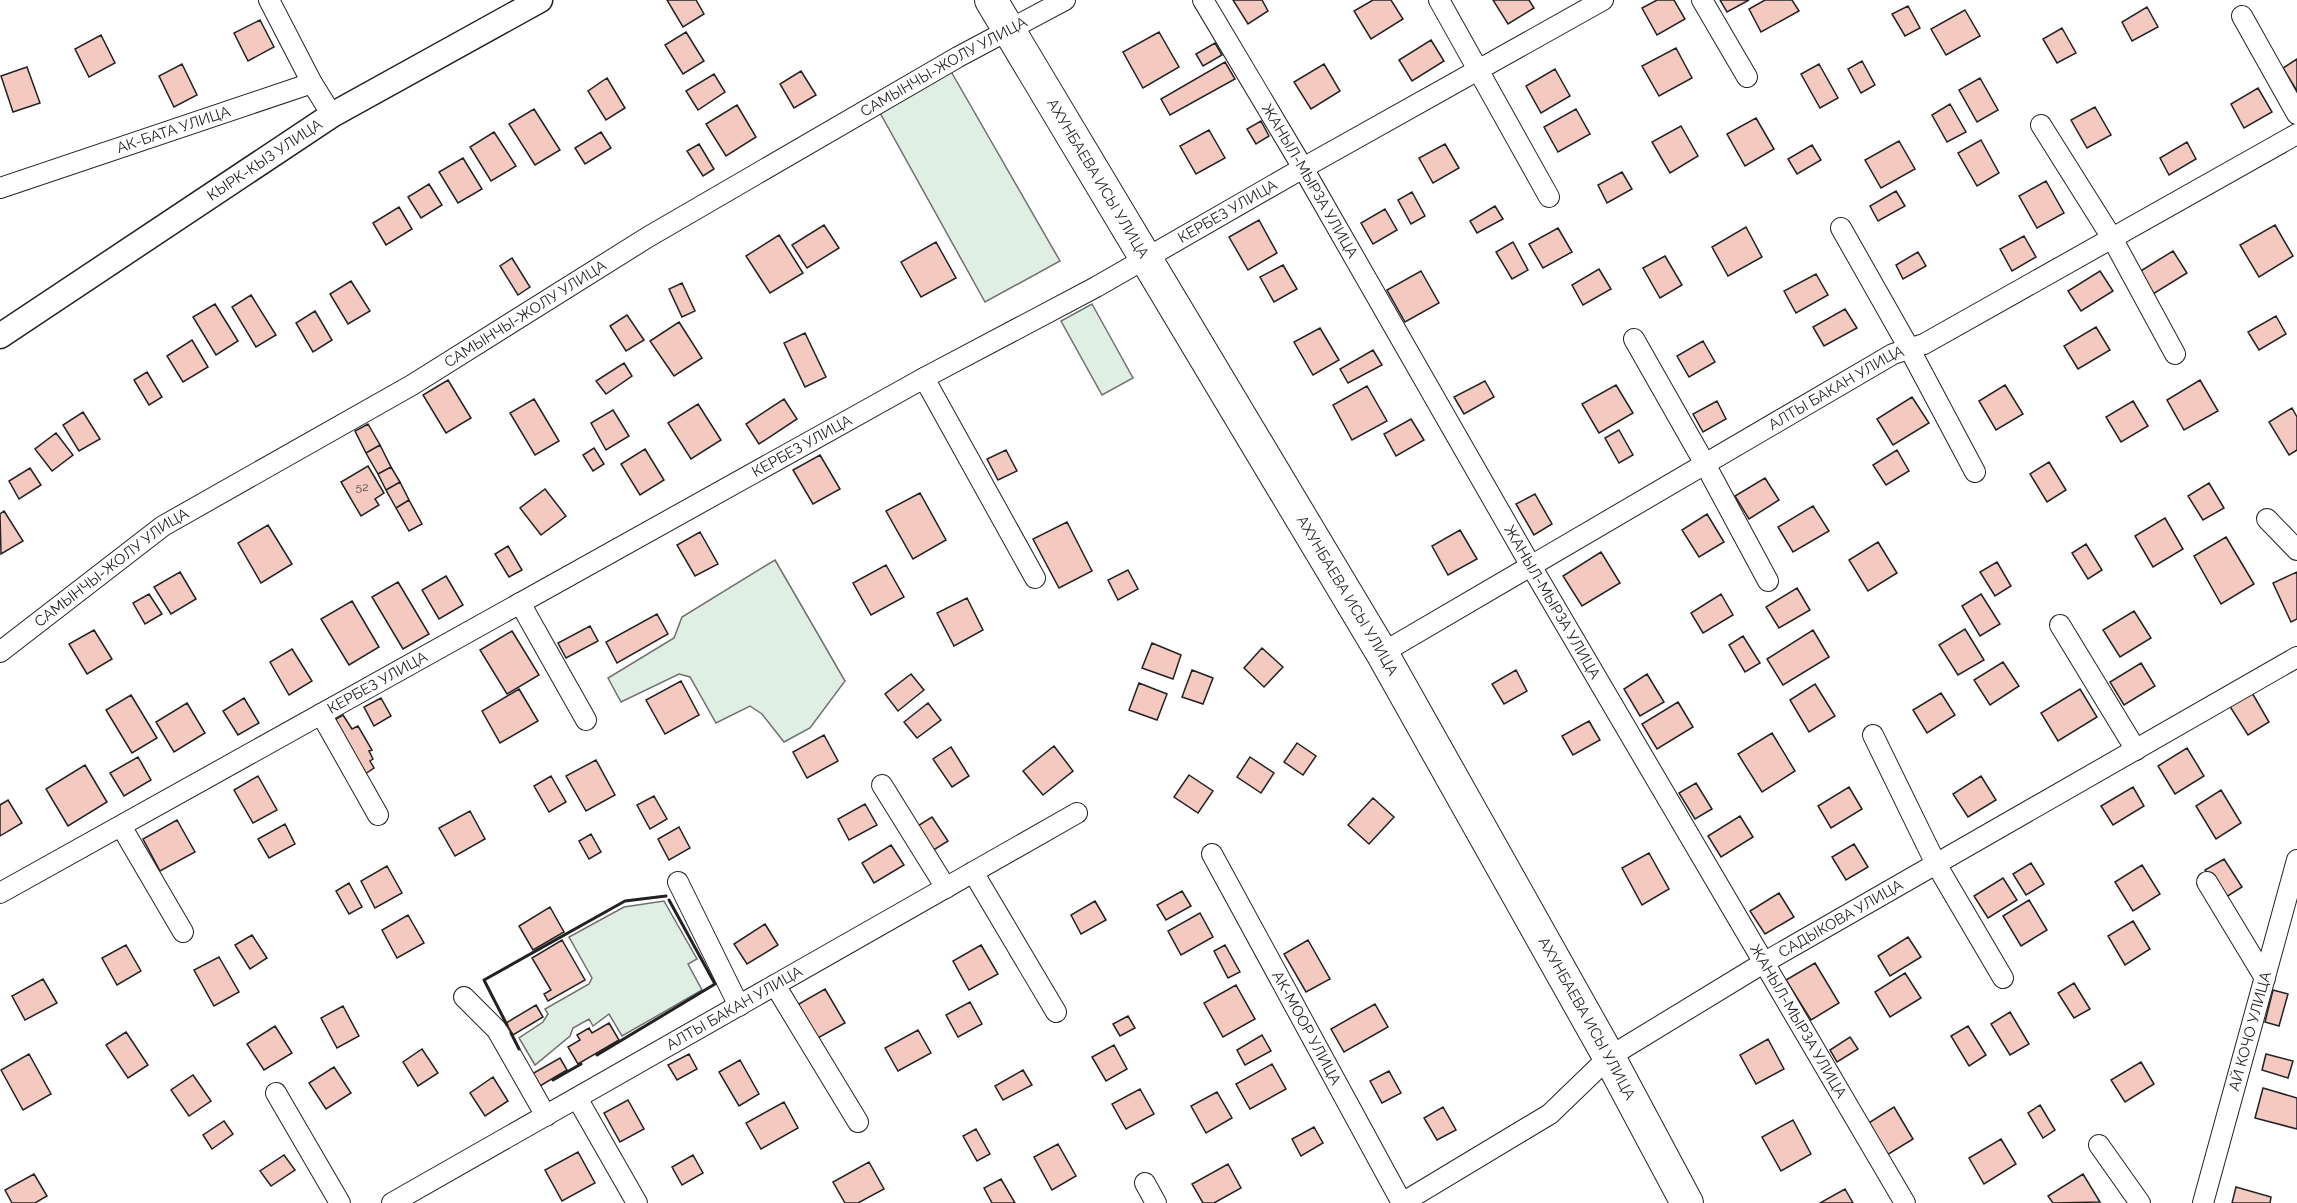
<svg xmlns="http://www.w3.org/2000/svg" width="2297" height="1203" viewBox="0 0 2297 1203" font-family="Raleway,sans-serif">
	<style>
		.green { fill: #e0efe3; stroke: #6f6f6f; stroke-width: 1.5 }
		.building { fill: #f3c9c0; stroke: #222; stroke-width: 1.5 }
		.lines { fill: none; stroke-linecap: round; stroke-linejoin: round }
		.minor-casing { stroke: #222; stroke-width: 22 }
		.tertiary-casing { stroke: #222; stroke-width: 27 }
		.primary-casing { stroke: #222; stroke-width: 34 }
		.minor { stroke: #fff; stroke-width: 20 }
		.tertiary { stroke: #fff; stroke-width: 24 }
		.primary { stroke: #fff; stroke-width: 32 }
		.wall { stroke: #222; stroke-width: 3 }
		.labels { text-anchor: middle; stroke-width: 4.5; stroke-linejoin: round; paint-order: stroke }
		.number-label { font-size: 12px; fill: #564c4a }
		.street-label { font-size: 15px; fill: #222; stroke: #fff }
	</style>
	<rect width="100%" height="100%" fill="#fff"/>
	<!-- green -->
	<path class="green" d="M949,68L1060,261L985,302L879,111Z
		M1092,304L1133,378L1102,395L1061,321Z
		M775,560L845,681L810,728L784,742L762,714L750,706L716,723L690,677L679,674L621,702L608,678L674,638L682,617Z
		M664,901L697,959L688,964L702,990L622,1036L609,1014L593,1026L589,1019L573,1028L570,1036L535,1065L519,1038L543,1022L548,1014L545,1009L589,984L592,978L569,937L624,907Z"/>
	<!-- building -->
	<path class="building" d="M667,0H696L704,14L683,27Z
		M1233,0H1262L1268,11L1248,24Z
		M1373,0H1391L1403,19L1371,39L1354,11Z
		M1493,0H1529L1534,8L1508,24Z
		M1657,0H1674L1685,19L1657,35L1642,8Z
		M1720,0H1749L1727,12Z
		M1765,0H1792L1799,11L1761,32L1749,9Z
		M1908,6L1920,28L1905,36L1892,14Z
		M2147,7L2158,27L2132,41L2122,22Z
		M1965,10L1980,36L1946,55L1931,29Z
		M260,20L274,47L248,61L234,33Z
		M2062,28L2076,53L2057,63L2043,39Z
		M686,32L704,61L683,74L665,45Z
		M1159,32L1179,67L1143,88L1123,52Z
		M101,35L115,63L89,77L75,49Z
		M1431,40L1444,61L1412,81L1399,60Z
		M1215,43L1222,55L1203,66L1196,54Z
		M1676,48L1692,78L1659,96L1642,66Z
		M2297,59V91L2283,68Z
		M1862,61L1875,85L1861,93L1848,69Z
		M1225,62L1235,79L1170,115L1161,99Z
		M182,64L197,95L174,107L159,76Z
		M1324,64L1340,91L1311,109L1294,82Z
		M1819,64L1838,98L1820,108L1801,74Z
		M27,67L40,103L13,112L1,76Z
		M1555,69L1570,96L1541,113L1526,86Z
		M801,71L816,95L794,108L780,84Z
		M714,74L725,92L698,110L686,91Z
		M607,78L625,108L606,120L588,91Z
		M1980,78L1998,110L1977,122L1959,90Z
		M2258,88L2272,112L2244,128L2231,104Z
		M1950,104L1966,132L1947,142L1932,115Z
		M737,105L756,137L726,156L706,124Z
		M2095,107L2111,135L2087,148L2071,120Z
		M534,109L560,150L535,165L509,124Z
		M1576,109L1590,134L1558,152L1544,127Z
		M1756,118L1774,149L1745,166L1727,134Z
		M1261,121L1269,136L1256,144L1247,129Z
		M1681,126L1698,156L1670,173L1652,142Z
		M1209,130L1225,158L1196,174L1180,146Z
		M494,132L516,166L491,181L470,147Z
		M601,132L611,148L585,164L575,148Z
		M1981,140L1999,173L1977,186L1958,153Z
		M1899,141L1915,169L1881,188L1865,160Z
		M2187,142L2196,159L2169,175L2160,158Z
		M699,144L714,169L703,176L687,151Z
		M1445,144L1459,168L1433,183L1419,158Z
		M1812,145L1821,160L1797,174L1788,159Z
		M463,158L482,189L458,203L439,172Z
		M1622,172L1632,189L1607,203L1598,185Z
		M2046,181L2064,213L2037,228L2019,196Z
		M429,184L442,205L421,218L408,197Z
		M1896,191L1905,206L1878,221L1870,206Z
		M1412,192L1425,216L1411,224L1398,200Z
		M1495,206L1503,219L1477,233L1470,221Z
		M399,207L412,229L386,245L373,223Z
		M1385,209L1397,230L1373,244L1361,223Z
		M1259,220L1277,253L1248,270L1229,237Z
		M824,225L839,248L807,268L792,245Z
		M2275,225L2293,256L2259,277L2240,245Z
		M1746,227L1762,257L1728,276L1712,247Z
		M1558,228L1572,252L1543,268L1529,244Z
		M779,235L803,273L770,293L746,256Z
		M2024,236L2036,257L2012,271L2000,249Z
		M936,242L956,278L921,297L901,262Z
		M1513,242L1528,270L1512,279L1496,252Z
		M2173,251L2187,273L2153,294L2139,272Z
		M1918,252L1926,266L1903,279L1896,265Z
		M1665,256L1682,285L1660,298L1643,268Z
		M512,258L530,287L518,295L500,266Z
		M1283,265L1297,289L1274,302L1260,277Z
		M1599,269L1611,289L1583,305L1572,285Z
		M1421,271L1439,303L1405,322L1387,290Z
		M2100,271L2113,291L2081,311L2068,291Z
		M1816,274L1828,295L1796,313L1784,291Z
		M351,281L370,311L348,324L330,294Z
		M682,283L695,311L682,317L669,289Z
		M251,295L276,335L256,347L232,307Z
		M215,304L238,341L216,355L193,317Z
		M1845,309L1857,328L1824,346L1813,327Z
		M315,311L332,340L313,352L296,323Z
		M627,315L644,340L626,351L610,326Z
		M2276,316L2286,334L2259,350L2248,332Z
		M679,322L702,358L674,376L650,341Z
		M2096,327L2110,350L2078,369L2064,346Z
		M1320,328L1339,360L1313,375L1294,342Z
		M805,333L826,377L805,387L784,343Z
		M192,340L208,367L183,382L167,356Z
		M1703,341L1715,362L1689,377L1677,356Z
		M1373,350L1382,365L1348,383L1340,369Z
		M624,363L632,376L606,394L596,381Z
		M147,372L162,397L149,405L134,380Z
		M448,380L471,418L446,433L423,395Z
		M2200,380L2218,411L2184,430L2167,400Z
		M1485,381L1494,397L1464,414L1454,397Z
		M1616,385L1633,413L1599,433L1582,404Z
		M2005,385L2023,414L1996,430L1979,401Z
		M1367,386L1387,421L1352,440L1333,405Z
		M1912,397L1929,423L1893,445L1877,419Z
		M534,399L559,441L535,455L510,413Z
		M784,399L797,419L759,444L746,424Z
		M1717,401L1726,419L1703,432L1693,414Z
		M2133,401L2148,426L2121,442L2106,417Z
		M698,404L721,440L691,459L668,423Z
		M2292,408L2297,417V450L2289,455L2269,422Z
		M613,410L629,436L606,450L591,423Z
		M83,412L100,439L79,451L63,425Z
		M1411,419L1424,440L1396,456L1384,434Z
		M368,424L380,445L366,453L355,431Z
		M1619,430L1633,455L1619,463L1605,438Z
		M56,433L73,455L52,471L35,449Z
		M380,445L391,467L378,474L366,453Z
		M594,448L604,464L593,471L583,455Z
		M645,449L664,480L640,495L621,464Z
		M1006,450L1017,471L998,480L987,459Z
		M1897,450L1909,471L1886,485L1873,465Z
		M820,455L840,489L813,504L793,470Z
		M2049,462L2066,490L2047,502L2030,474Z
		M368,466L384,493L375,499L379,505L361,516L341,482Z
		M391,467L400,482L386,490L378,474Z
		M30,468L41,485L19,499L9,481Z
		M1765,478L1779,500L1749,519L1735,496Z
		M400,482L409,500L396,508L386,490Z
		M2209,483L2224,508L2203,520L2188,496Z
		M545,489L566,516L541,535L520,508Z
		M920,493L946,540L913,559L886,511Z
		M1535,494L1552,524L1534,535L1516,504Z
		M409,500L422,524L409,531L396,508Z
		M1813,506L1829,531L1793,552L1778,527Z
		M4,511L23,541L1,554L0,514Z
		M1707,514L1724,542L1699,557L1682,530Z
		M2165,518L2183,549L2153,567L2135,536Z
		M1067,522L1092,571L1059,588L1033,539Z
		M268,525L292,564L261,583L238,543Z
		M1460,530L1477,559L1448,575L1432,546Z
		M700,532L718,564L695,576L677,545Z
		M2226,537L2254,584L2221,604L2194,556Z
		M1878,542L1897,573L1868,591L1849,560Z
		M2086,544L2102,570L2088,579L2072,553Z
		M508,546L522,570L509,577L495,554Z
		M1601,552L1620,583L1582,606L1563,576Z
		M1997,562L2011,586L1995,596L1980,572Z
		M886,565L904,597L871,615L853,583Z
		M1128,570L1138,589L1118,600L1108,580Z
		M180,572L196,599L171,614L154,587Z
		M2297,572V619L2291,622L2273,583Z
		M446,576L463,605L439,619L422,590Z
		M398,582L429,634L403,649L372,597Z
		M1797,588L1810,610L1779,628L1766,607Z
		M149,594L162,614L145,624L133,603Z
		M1721,594L1733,615L1703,633L1691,613Z
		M1981,594L2000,624L1980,636L1962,606Z
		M967,598L983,630L954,646L937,613Z
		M352,601L379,647L349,665L321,619Z
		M2134,611L2151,638L2120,657L2103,630Z
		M657,614L668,634L617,663L606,642Z
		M590,626L598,641L566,658L558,643Z
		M1965,629L1984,660L1958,675L1939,645Z
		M94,630L112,659L87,674L69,644Z
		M1813,630L1829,657L1783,685L1767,659Z
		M512,631L539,675L507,694L480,650Z
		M1743,636L1760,663L1745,672L1729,645Z
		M1152,643L1181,655L1173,679L1142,668Z
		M1262,648L1283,667L1264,687L1244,668Z
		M292,649L312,681L289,695L270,662Z
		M2003,662L2019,686L1990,705L1974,680Z
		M2141,663L2155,686L2124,705L2110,682Z
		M1192,670L1213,678L1203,704L1182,697Z
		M1516,670L1527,691L1504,704L1492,684Z
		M911,674L924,690L898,711L885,694Z
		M1647,674L1664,702L1640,716L1624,689Z
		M681,681L699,715L665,734L646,700Z
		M1139,683L1167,694L1157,720L1129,710Z
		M1815,684L1835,716L1809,732L1790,700Z
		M519,689L538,721L500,743L482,711Z
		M2080,689L2097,717L2058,741L2041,713Z
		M2251,691L2269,722L2248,735L2229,705Z
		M1941,693L1955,715L1927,733L1913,710Z
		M131,695L157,738L132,753L106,710Z
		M244,698L259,723L238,735L223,711Z
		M381,698L391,716L374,726L364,707Z
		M1678,702L1693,727L1657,749L1642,724Z
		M187,703L205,733L174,752L156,722Z
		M928,703L941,720L917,738L904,722Z
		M343,715L352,729L358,726L372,750L369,751L373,759L370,761L374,768L362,776L331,722Z
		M1589,721L1600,740L1573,755L1562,736Z
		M1772,733L1795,771L1762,792L1738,754Z
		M824,735L838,761L807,778L793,752Z
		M1297,743L1316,756L1303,775L1284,762Z
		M1054,746L1073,771L1043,795L1023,771Z
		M951,747L969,776L952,787L933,759Z
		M2187,748L2204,776L2175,794L2158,766Z
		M138,757L151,780L124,796L110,773Z
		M1250,757L1274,773L1261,793L1237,777Z
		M596,760L615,795L586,811L566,776Z
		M85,765L107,802L68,826L46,789Z
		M1189,775L1213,791L1198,813L1174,797Z
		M258,776L277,810L253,823L234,790Z
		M551,776L566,802L549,812L534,786Z
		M1981,776L1996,800L1968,817L1953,794Z
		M1696,783L1712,809L1695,819L1679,793Z
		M1849,787L1862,809L1831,828L1818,806Z
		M2133,787L2144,806L2113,825L2101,806Z
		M2221,790L2241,823L2216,839L2196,806Z
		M654,796L667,819L650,829L637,805Z
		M1373,798L1394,817L1369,844L1348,825Z
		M8,800L22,823L0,836V805Z
		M865,804L877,825L849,840L838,819Z
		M470,811L485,839L455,856L439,828Z
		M1740,816L1753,837L1721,857L1708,836Z
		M932,817L948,841L932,851L916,827Z
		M177,820L195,852L160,871L143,839Z
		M285,824L295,844L269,858L258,839Z
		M679,827L690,848L669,860L658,839Z
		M591,834L601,852L589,859L579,841Z
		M1854,844L1868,867L1846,880L1832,857Z
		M891,845L904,865L874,883L862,863Z
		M1649,853L1669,889L1642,905L1622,868Z
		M2224,859L2242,887L2223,899L2205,870Z
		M2031,863L2044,884L2026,895L2013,874Z
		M2142,865L2160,894L2133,911L2115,882Z
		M387,866L402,893L375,908L361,881Z
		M2003,878L2017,900L1988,918L1974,896Z
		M349,883L362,907L349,914L336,891Z
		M1182,891L1191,906L1166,920L1157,905Z
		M1779,893L1794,917L1765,934L1750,911Z
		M2029,900L2047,930L2021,946L2003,916Z
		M1095,901L1106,920L1081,934L1071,915Z
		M550,907L564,932L533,950L519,926Z
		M1200,913L1213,937L1181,955L1168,931Z
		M408,915L424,943L397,958L382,930Z
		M2133,921L2150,949L2125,965L2108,936Z
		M765,924L778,945L747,964L734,944Z
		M252,935L267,958L250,969L235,945Z
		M1908,937L1921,957L1890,976L1878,956Z
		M562,940L585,980L548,1001L544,994L551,990L532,958Z
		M1308,940L1330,979L1306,992L1284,954Z
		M126,945L141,971L117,985L102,958Z
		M981,945L998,974L969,990L953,961Z
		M1225,945L1240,972L1228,978L1214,951Z
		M219,957L239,992L214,1006L194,970Z
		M1815,963L1839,1003L1811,1020L1786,980Z
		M1905,973L1921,998L1890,1017L1875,992Z
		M43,979L57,1003L25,1020L12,996Z
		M2074,983L2090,1009L2074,1018L2058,993Z
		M1236,985L1255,1019L1223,1037L1204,1003Z
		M825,989L845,1023L816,1039L797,1005Z
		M2273,990L2288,994L2279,1026L2265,1022Z
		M970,1002L982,1024L958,1037L946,1015Z
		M1375,1004L1388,1027L1344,1052L1331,1029Z
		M536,1005L543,1017L513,1035L506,1023Z
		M343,1006L359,1036L337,1048L321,1018Z
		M2010,1012L2029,1044L2010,1055L1991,1024Z
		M1128,1016L1135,1028L1120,1036L1113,1024Z
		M609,1023L619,1040L578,1064L568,1047L580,1040L577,1035L589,1028L592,1033Z
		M275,1026L292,1053L264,1070L247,1044Z
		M1968,1026L1986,1055L1969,1066L1951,1036Z
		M918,1030L931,1053L898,1071L885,1048Z
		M126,1032L148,1065L128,1078L106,1045Z
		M1262,1035L1271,1051L1245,1065L1237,1050Z
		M1850,1037L1858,1049L1837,1062L1830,1050Z
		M1768,1039L1784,1069L1756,1084L1740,1055Z
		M1114,1045L1127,1069L1106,1081L1092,1057Z
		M422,1049L438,1073L418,1086L403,1062Z
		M29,1054L51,1094L23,1110L1,1070Z
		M689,1054L697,1069L677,1080L668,1065Z
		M2266,1054L2293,1061L2288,1078L2262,1070Z
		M560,1058L567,1070L540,1086L532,1074Z
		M740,1060L759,1094L739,1106L719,1072Z
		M2141,1062L2154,1084L2125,1102L2111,1080Z
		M1272,1064L1286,1089L1250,1109L1236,1084Z
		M334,1067L351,1093L326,1109L309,1083Z
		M1023,1070L1032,1085L1003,1100L995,1086Z
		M1389,1071L1401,1093L1382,1103L1370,1081Z
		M193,1075L211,1101L189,1116L171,1090Z
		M493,1077L508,1101L485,1116L470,1093Z
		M2263,1088L2297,1098V1129L2255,1118Z
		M1140,1089L1154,1114L1126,1129L1112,1104Z
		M1217,1092L1232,1118L1206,1133L1191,1106Z
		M628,1100L644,1129L620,1142L604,1113Z
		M784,1102L798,1128L761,1149L746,1123Z
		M2040,1105L2055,1130L2043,1138L2028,1113Z
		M1443,1107L1456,1130L1437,1140L1424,1118Z
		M1894,1107L1913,1139L1887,1155L1867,1124Z
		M1793,1120L1811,1154L1781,1171L1762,1137Z
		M224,1121L233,1134L212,1149L203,1135Z
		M1314,1127L1323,1143L1301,1156L1292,1139Z
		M976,1129L990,1154L977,1161L963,1136Z
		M2001,1139L2016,1164L1984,1184L1969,1158Z
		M1058,1144L1076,1176L1052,1190L1034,1157Z
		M578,1152L595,1183L562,1201L545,1170Z
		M284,1155L295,1170L271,1186L260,1171Z
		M693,1155L703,1173L682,1185L672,1167Z
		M869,1162L884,1189L858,1203H845L833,1182Z
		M1228,1164L1241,1188L1214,1203H1203L1192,1184Z
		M34,1174L47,1196L35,1203H12L5,1190Z
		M2083,1174L2100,1202L2053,1203L2048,1196Z
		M1001,1179L1015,1203H992L984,1188Z
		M2236,1187L2271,1197L2270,1203H2232Z
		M1845,1189L1853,1203H1820Z"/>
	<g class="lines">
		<!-- minor casing -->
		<g class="minor-casing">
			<g id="minor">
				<path d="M269,0L312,83"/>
				<path id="s1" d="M1203,0L1303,168L1531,566L1905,1203"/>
				<path d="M1439,0L1549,197"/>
				<path d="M1702,0L1747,77"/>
				<path d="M2242,16L2297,114"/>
				<path d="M2041,125L2112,238L2175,354"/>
				<path id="s2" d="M0,188L312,83L332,115"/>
				<path d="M1841,228L1909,348L1975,472"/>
				<path d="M1634,339L1705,464L1768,581"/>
				<path d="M924,378L1035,578"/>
				<path d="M2267,519L2297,550"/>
				<path d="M520,603L586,720"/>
				<path d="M2060,625L2136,750"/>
				<path id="s3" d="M0,652L163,526L412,385L648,237L958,57L1065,0"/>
				<path id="s4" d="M1382,653L1893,354L1924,344L2297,134"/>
				<path d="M321,714L378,815"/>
				<path d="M1873,735L1936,864L2003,978"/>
				<path d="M882,785L946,888"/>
				<path d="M121,826L183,932"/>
				<path id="s5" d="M1212,854L1402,1203L1550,1114L1609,1057L1765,962L2297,657"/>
				<path d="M973,872L1056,1012"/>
				<path d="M678,882L739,1006"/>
				<path d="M2207,882L2265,978"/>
				<path id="s6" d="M0,893L924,378L1096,287L1303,168L1603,0"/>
				<path d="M775,985L858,1122"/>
				<path d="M464,997L497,1030L546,1116"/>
				<path d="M276,1093L340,1203"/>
				<path d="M577,1098L637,1203"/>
				<path d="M2099,1145L2140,1203"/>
				<path d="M1145,1183L1156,1203"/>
				<path id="s7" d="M392,1203L1077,813"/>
				<path id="s8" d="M2203,1203L2297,860"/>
			</g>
		</g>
		<!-- tertiary casing -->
		<g class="tertiary-casing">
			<g id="tertiary">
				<path id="s9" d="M0,336L332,115L540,0"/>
			</g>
		</g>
		<!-- primary casing -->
		<g class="primary-casing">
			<g id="primary">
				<path id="s10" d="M991,0L1382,653L1609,1057L1687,1203"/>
			</g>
		</g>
		<!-- minor -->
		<use href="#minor" class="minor"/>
		<!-- tertiary -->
		<use href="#tertiary" class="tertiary"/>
		<!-- primary -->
		<use href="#primary" class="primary"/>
		<!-- wall -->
		<path class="wall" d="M507,1025L484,980L625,901L666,896
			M511,1033L519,1049
			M597,1055L715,984L669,900
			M553,1080L581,1064"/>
	</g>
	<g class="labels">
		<!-- number labels -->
		<g class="number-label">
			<text x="362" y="491">52</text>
		</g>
		<!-- street labels -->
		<g class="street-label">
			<text dy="5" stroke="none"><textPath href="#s3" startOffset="1112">САМЫНЧЫ-ЖОЛУ УЛИЦА</textPath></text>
			<text dy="5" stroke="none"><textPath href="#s2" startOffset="183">АК-БАТА УЛИЦА</textPath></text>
			<text dy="5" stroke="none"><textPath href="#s9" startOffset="318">КЫРК-КЫЗ УЛИЦА</textPath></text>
			<text dy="5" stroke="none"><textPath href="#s10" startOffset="208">АХУНБАЕВА ИСЫ УЛИЦА</textPath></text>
			<text dy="5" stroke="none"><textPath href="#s1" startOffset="210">ЖАНЫЛ-МЫРЗА УЛИЦА</textPath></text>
			<text dy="5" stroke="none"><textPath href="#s6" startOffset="1404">КЕРБЕЗ УЛИЦА</textPath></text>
			<text dy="5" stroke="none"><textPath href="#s3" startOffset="626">САМЫНЧЫ-ЖОЛУ УЛИЦА</textPath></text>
			<text dy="5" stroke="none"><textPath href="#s4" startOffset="526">АЛТЫ БАКАН УЛИЦА</textPath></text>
			<text dy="5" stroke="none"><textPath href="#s6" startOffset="918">КЕРБЕЗ УЛИЦА</textPath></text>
			<text dy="5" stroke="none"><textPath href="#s3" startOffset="140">САМЫНЧЫ-ЖОЛУ УЛИЦА</textPath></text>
			<text dy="5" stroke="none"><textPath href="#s10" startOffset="694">АХУНБАЕВА ИСЫ УЛИЦА</textPath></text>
			<text dy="5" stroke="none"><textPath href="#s1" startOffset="696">ЖАНЫЛ-МЫРЗА УЛИЦА</textPath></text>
			<text dy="5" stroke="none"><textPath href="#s6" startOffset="432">КЕРБЕЗ УЛИЦА</textPath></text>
			<text dy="5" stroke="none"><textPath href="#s5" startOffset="922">САДЫКОВА УЛИЦА</textPath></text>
			<text dy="5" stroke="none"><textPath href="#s7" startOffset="394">АЛТЫ БАКАН УЛИЦА</textPath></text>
			<text dy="5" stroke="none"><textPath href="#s10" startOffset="1180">АХУНБАЕВА ИСЫ УЛИЦА</textPath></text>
			<text dy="5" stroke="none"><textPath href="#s1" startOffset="1182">ЖАНЫЛ-МЫРЗА УЛИЦА</textPath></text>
			<text dy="5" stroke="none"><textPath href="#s5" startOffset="198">АК-МООР УЛИЦА</textPath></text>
			<text dy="5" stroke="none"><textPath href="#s8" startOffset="178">АЙ КОЧО УЛИЦА</textPath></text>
		</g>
	</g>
</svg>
